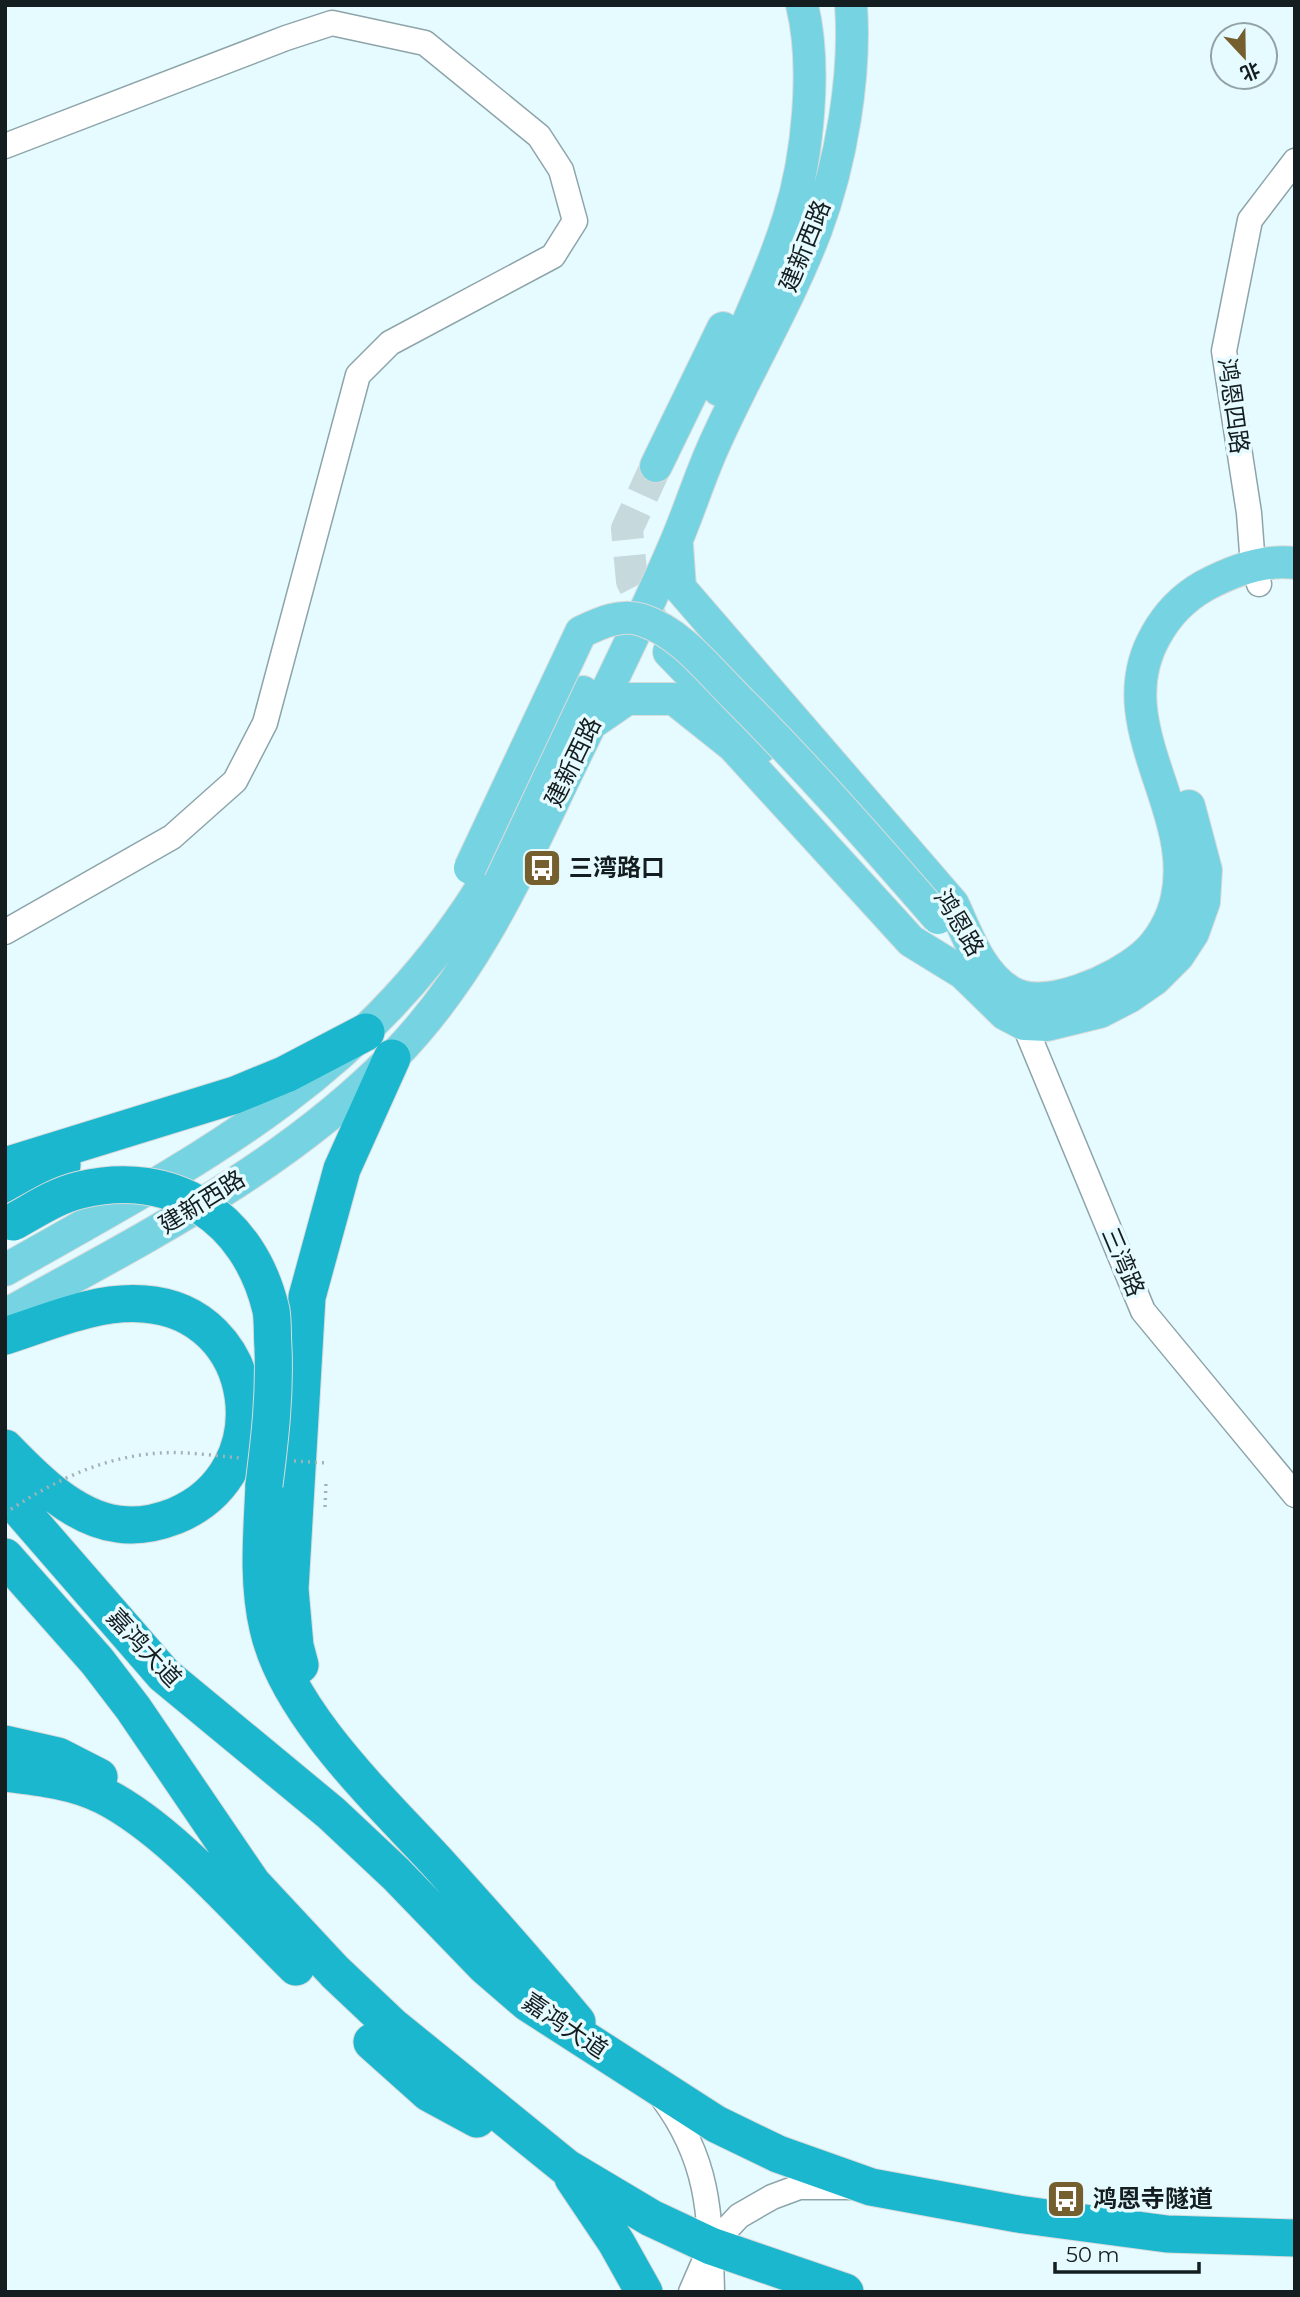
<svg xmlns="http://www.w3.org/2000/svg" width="1300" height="2297" viewBox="0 0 1300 2297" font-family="Montserrat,'Noto Sans SC',sans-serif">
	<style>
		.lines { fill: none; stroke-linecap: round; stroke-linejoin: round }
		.major-tunnel { stroke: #c6dadd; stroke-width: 32; stroke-dasharray: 32 16; stroke-linecap: butt }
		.minor-casing { stroke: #8da5aa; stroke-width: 27 }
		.major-casing { stroke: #d9dbdb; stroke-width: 34 }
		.highway-casing { stroke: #d9dbdb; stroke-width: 39 }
		.path { stroke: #a2b3b7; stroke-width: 3.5; stroke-dasharray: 2 5; stroke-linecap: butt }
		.minor { stroke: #fff; stroke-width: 24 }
		.major { stroke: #76d4e2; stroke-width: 32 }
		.highway { stroke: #1ab7ce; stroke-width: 37 }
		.major-bridge-casing { stroke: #d9dbdb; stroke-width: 34; stroke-linecap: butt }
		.highway-bridge-casing { stroke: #d9dbdb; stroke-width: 39; stroke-linecap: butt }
		.path-bridge { stroke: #a2b3b7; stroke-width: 3.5; stroke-dasharray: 2 5; stroke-linecap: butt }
		.major-bridge { stroke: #76d4e2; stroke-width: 32 }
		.highway-bridge { stroke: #1ab7ce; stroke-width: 37 }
		.labels { text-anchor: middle; stroke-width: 7; stroke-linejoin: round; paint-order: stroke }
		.street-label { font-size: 24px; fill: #141d1f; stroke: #e6fbff }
		.poi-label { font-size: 24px; font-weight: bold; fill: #141d1f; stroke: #e6fbff; text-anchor: start }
	</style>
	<rect width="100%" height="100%" fill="#e6fbff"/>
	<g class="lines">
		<!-- major-tunnel -->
		<path class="major-tunnel" d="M656,466L627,529L632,581L656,627"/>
		<!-- minor casing -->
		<g class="minor-casing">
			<path id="minor" d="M5,146L286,38L332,23L425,43L539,136L561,170L575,221L553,256L390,343L358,375L265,723L235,781L172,837L5,932
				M1259,584L1253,566L1249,513L1224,351L1250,220L1295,161
				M1019,1012L1143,1311L1295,1495
				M662,2097C710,2161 710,2215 712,2292
				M691,2292L711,2246L739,2216L772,2197L799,2187H849"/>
		</g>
		<!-- major casing -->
		<g class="major-casing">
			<path id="major" d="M719,390C742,333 771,275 789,217C808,157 817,66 802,5
				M656,466L723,328
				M677,545L680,588L953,904C967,934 980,974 1011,992C1046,1012 1116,979 1143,956C1160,942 1173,918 1177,897C1196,807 1105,723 1156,635C1167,615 1183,598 1204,586C1230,572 1264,559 1295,563
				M669,652L761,747
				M595,721L627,699H674L733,746L911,941L963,973L1005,1014L1024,1024L1047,1025L1100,1012L1129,997L1155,979L1178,956L1193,933L1204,902L1206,870L1189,806
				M5,1270C188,1166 351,1085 471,904C515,838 547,762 583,692
				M5,1315C140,1240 283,1169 392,1058C472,977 515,881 563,781C601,702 641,624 675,544C688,514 698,482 711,452C743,378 787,306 816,230C841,163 856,77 851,5"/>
		</g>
		<!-- highway casing -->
		<g class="highway-casing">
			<path id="highway" d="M5,1166L235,1095L286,1074L366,1032
				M5,1196L62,1165
				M5,1336C49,1322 97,1300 144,1304C260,1312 282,1472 175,1516C157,1523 137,1527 118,1524C73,1518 35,1479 5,1448
				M264,1485C262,1532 257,1581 268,1628C287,1713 379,1799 437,1862C485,1915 531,1967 577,2022
				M5,1492L164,1675L331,1813L396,1874L485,1966L528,2003L716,2124L778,2154L871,2187L1018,2214L1167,2234L1295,2238
				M5,1557L97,1661L133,1708L252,1883L335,1972L391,2025L567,2168L651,2218L711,2246L845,2292
				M300,1665L295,1646L290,1589L307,1297L342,1169L392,1058
				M5,1744L58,1756L99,1777
				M5,1773C38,1777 74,1781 104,1796C171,1830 241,1913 296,1967
				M372,2042L429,2093L477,2119
				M573,2178L616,2242L644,2292"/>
		</g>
		<!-- path -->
		<path class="path" d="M325,1507L326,1483"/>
		<!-- minor -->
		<use href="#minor" class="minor"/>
		<!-- major -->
		<use href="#major" class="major"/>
		<!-- highway -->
		<use href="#highway" class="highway"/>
		<!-- major-bridge casing -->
		<g class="major-bridge-casing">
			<path id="major-bridge" d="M470,868L581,632C600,623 621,613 642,620C681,633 707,668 736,697C807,768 872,842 938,918"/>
		</g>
		<!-- highway-bridge casing -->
		<g class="highway-bridge-casing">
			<path id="highway-bridge" d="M13,1222C35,1210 55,1196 80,1190C173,1168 249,1217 271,1310C273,1322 272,1335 273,1347C275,1394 270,1438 264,1485"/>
		</g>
		<!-- path-bridge -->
		<path class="path-bridge" d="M294,1461L327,1463
			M5,1513C54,1481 101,1457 160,1453C186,1451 215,1456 241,1458"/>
		<!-- major-bridge -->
		<use href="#major-bridge" class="major-bridge"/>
		<!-- highway-bridge -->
		<use href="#highway-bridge" class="highway-bridge"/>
	</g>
	<!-- icons -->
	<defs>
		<g id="bus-square" transform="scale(2.0125)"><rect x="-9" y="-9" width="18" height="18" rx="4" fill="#755f2f" stroke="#e6fbff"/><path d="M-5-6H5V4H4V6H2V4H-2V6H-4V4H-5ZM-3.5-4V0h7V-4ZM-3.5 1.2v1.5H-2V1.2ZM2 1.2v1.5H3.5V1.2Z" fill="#fff"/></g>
	</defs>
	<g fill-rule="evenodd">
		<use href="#bus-square" x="542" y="868"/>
		<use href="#bus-square" x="1066" y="2199"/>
	</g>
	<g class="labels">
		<!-- street labels -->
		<g class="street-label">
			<text transform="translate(805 246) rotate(-68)" y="8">建新西路</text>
			<text transform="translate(1233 406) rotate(82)" y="8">鸿恩四路</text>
			<text transform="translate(573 762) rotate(-64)" y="8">建新西路</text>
			<text transform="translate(959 923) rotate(59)" y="8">鸿恩路</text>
			<text transform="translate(202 1202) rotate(-32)" y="8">建新西路</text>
			<text transform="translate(1123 1262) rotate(67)" y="8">三湾路</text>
			<text transform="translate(144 1648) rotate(47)" y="8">嘉鸿大道</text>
			<text transform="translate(565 2026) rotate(34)" y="8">嘉鸿大道</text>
		</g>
		<!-- poi labels -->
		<g class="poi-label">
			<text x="569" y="876">三湾路口</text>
			<text x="1093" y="2207">鸿恩寺隧道</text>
		</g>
	</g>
	<!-- border -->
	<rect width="1300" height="2297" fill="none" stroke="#141d1f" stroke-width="14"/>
	<!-- north arrow -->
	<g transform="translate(1244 56) rotate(158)"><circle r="33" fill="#e6fbff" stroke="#92a2a5" stroke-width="2"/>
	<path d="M0-5L12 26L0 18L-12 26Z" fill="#755f2f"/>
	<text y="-10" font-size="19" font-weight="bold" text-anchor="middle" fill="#141d1f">北</text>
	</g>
	<!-- scale -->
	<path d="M1055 2262v10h144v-10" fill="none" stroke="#141d1f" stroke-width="3.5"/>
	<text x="1066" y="2262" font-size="21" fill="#141d1f" stroke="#e6fbff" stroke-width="5" paint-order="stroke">50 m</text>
</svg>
